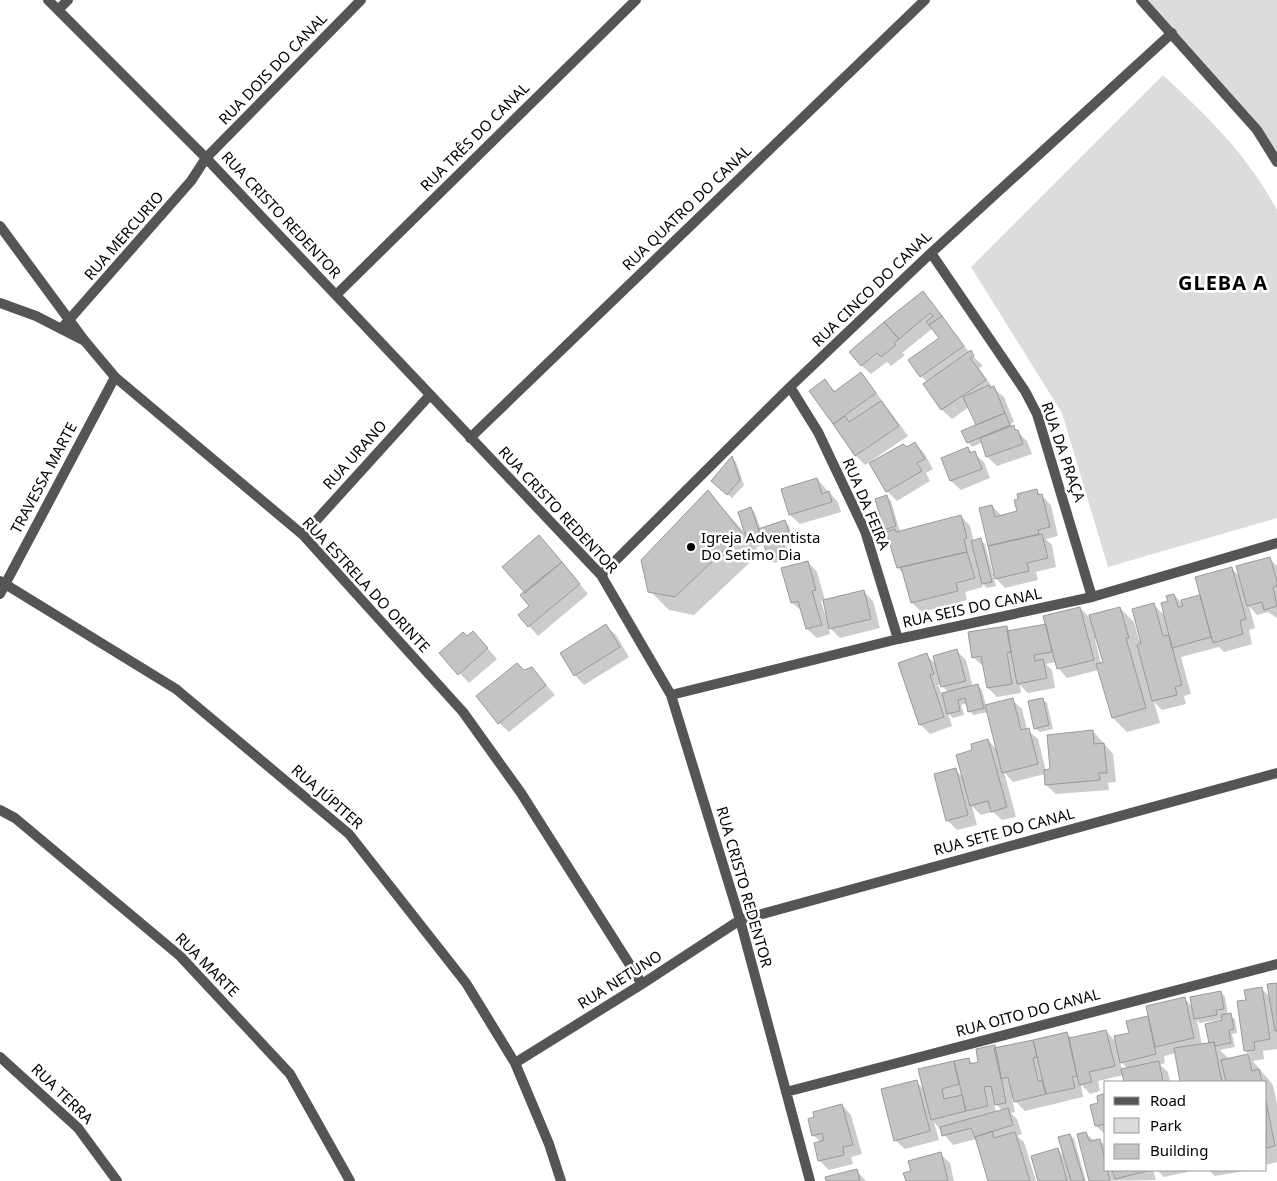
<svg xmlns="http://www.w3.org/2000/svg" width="1277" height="1181" viewBox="0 0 1277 1181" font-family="'Noto Sans',sans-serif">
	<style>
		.green { fill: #dcdcdc }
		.shadow { fill: #0003; fill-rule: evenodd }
		.building { fill: #c4c4c4; stroke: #999 }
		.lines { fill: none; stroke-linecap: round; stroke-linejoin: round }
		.minor { stroke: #555; stroke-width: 10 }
		.tertiary { stroke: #555; stroke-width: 10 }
		.poi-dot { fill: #000; stroke: #fff; stroke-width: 2 }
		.labels { text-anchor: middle; stroke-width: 5; stroke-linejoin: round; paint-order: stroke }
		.street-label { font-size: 15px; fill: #000; stroke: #fff }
		.poi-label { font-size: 15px; fill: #000; stroke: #fff; text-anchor: start }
		.district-label { font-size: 20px; font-weight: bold; letter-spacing: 1px; fill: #000; stroke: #fff }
	</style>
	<rect width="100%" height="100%" fill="#fff"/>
	<!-- green -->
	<path class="green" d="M1141,0H1277V162L1257,130Z
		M1163,75C1210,119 1246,153 1277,210V518L1108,567L1062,413L971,267Z"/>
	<!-- shadow -->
	<path class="shadow" d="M922,292L970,353L983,366L979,368L993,388L1004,397L1014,422L1011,424L1012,426L1027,441L1032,454L997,466L987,456L983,442L972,447L968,442L978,425L969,407L952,419L942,410L924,384L927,382L921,376L941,339L933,328L902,353L905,355L891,366L887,362L871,374L861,365Z
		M860,374L870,384L908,436L865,465L855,455L811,391L825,381L836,392Z
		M915,443L924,453L933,469L926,473L930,481L897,501L887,491L906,448Z
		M968,449L984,462L990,478L961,490L951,481L942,458Z
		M732,458L736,462L744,485L732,498L717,485Z
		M817,479L838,502L841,512L800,524L790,515L782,490Z
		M1036,490L1051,505L1058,536L1046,539L1052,545L1056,567L1036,572L1038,580L1005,588L993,575L996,586L987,588L982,583L983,587L965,592L967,600L922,612L912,603L904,574L898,568L885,529L886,497L891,501L900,532L961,516L970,526L974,542L980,540L985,544L993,574H995L981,509L992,506L1002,516L1018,512Z
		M708,492L746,534L751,508L755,513L761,530L785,522L789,526L795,542L786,546L790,558L774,563L770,559L765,545L756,547L760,553L694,615L669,610L650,591Z
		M548,546L588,594L538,636L519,615L531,606L527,593Z
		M1270,559L1277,566V618L1268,612L1257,615L1249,606L1255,628L1249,630L1252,644L1224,652L1219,647L1181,657L1191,694L1184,696L1186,704L1162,710L1154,702L1160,723L1127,732L1113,718L1099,670L1067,678L1058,668L1056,662L1046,664L1052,670L1055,688L1028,693L1020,685L1021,693L997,697L988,688L984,667L973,657L1006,627L1011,632L1047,625L1080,608L1092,620L1120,608L1134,622L1139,640L1141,639L1154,605L1166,617L1169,602L1174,595L1184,605L1201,596L1231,568L1240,577ZM1095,639H1097L1104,663L1101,664Z
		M808,562L817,572L825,600L864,592L873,601L880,628L840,638L828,626L830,634L817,638L807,629L803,612L792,603ZM824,600L828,616L826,617L821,601Z
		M606,626L616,635L629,657L584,685L575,675Z
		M467,638L482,642L497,659L469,683L441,653Z
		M957,651L966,660L973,687L977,686L982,690L986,706L1012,700L1022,709L1027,730L1038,739L1046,771L1051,770L1093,731L1113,754L1116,782L1108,783L1109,790L1056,794L1046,785L1045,774L1013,782L1004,772L1016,817L1002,820L993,812L981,815L972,806L977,825L957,830L947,820L955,770L964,778L974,751L988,740L998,751L988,712L974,715L969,711L967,703L961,705L964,715L953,718L948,713L952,726L930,734L920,724L926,655L937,665ZM942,683V686L949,693L942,695L938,685Z
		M532,669L555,695L509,732L499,723L525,672Z
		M1042,699L1047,703L1053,729L1040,732L1035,728Z
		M1277,984V1049L1263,1051L1264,1059L1253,1061L1273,1085L1277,1104V1162L1266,1165V1082H1182L1176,1053L1164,1056L1165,1063L1160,1065L1168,1072L1170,1082H1125L1124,1075L1098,1081L1100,1091L1090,1094L1081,1084L1083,1097L1025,1111L1012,1098L1015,1112L1011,1113L1017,1119L1022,1134L1017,1136L1024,1142L1036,1181H989L976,1139L953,1145L934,1122L939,1140L905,1149L895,1140L916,1081L924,1090L920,1070L969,1060L974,1064L980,1063L994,1046L997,1049L1067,1033L1073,1039L1106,1031L1116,1042L1131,1034L1128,1022L1149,1017L1185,999L1193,1007L1221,992L1225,997L1228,1015L1235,1019L1237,1033L1232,1034L1235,1047L1220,1050L1229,1059L1250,1055L1245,1051L1239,1002L1247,1001L1262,989L1271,998ZM1223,1019L1211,1044L1202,1045L1197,1020L1200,1023ZM1120,1061L1128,1069L1122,1070ZM994,1102L1002,1110L996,1112Z
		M1106,1095V1135L1096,1126L1091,1106L1099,1104Z
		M842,1105L851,1115L862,1154L851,1157L853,1164L829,1170L820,1161L815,1144L821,1142L813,1135Z
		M1086,1133L1094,1141L1099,1140L1106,1147V1170H1153L1156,1180L1090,1181Z
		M1070,1135L1074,1139L1086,1181H1039L1057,1149L1066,1158Z
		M940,1154L950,1163L954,1181H907L912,1172Z
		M856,1170L866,1181H827Z
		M1157,1170H1186L1187,1172L1164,1177Z
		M1209,1170H1250L1215,1176Z"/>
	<!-- building -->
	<path class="building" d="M923,291L942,316L929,325L926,322L933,316L930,313L899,339L884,322Z
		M942,316L964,346L920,377L908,360L939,338L929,325Z
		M884,322L899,339L894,343L896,345L881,357L877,353L861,366L849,352Z
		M971,350L974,356L970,358L986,380L941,410L923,384Z
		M861,372L876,393L833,424L809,391L825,379L834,392Z
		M989,385L990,388L994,386L1005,413L976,425L963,397Z
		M881,401L899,426L855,456L833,424L845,416L849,422Z
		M1005,413L1010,425L967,443L961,431Z
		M1014,425L1015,430H1018L1023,444L986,457L980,438Z
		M915,442L925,459L917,463L922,471L886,492L869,463L903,444L907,447Z
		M968,447L970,453L975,451L982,469L950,481L941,458Z
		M732,456L740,480L727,495L711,481Z
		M817,478L822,494L829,491L832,502L789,515L781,489Z
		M1037,489L1038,495L1042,494L1050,527L1038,530L1039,534L988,546L979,508L992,505L995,517L1017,511L1014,500L1018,499L1017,494Z
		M708,490L742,533L675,597L648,592L641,560Z
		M887,495L896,526L884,530L875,499Z
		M751,507L762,540L748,544L738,512Z
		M961,515L967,538L964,539L967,552L897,568L886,532L895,529L896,532Z
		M785,520L791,538L782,541L786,553L769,559L758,529Z
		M1042,534L1048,558L1027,563L1029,571L995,579L988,546Z
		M539,535L562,562L525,593L502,567Z
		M981,538L992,582L982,584L971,541Z
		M967,552L975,578L956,583L958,591L911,603L901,567Z
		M1270,557L1277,582V586L1273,587L1277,606L1264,610L1262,602L1247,606L1236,566Z
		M808,561L816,590L812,591L822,625L806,629L798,601L791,603L781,568Z
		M562,562L580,584L528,627L518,615L529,606L520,595Z
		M1232,567L1246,619L1240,621L1243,634L1213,643L1195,577Z
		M864,590L871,619L829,629L823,600Z
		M1174,594L1178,607L1183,606L1181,600L1200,595L1211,637L1172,648L1161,603L1168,601L1166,596Z
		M1154,603L1163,636L1169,635L1182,685L1175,687L1177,695L1152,701L1137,645L1141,643L1132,609Z
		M1080,607L1094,660L1057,669L1043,616Z
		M1120,607L1129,638H1126L1146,708L1112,718L1096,664L1103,662L1089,615Z
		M606,624L620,647L574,676L560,653Z
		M1046,624L1052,652L1034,655L1035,661L1043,659L1047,678L1017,684L1007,631Z
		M1007,626L1011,652L1007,653L1012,684L987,688L981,656L972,658L968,632Z
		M473,631L488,648L458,675L439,653L463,632L467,636Z
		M957,649L966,681L941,687L933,656Z
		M927,653L934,674L930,675L944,717L919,725L898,663Z
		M517,663L524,670L532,667L546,685L498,724L476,696Z
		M978,684L984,708L968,712L965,698L958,700L960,711L947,714L942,693Z
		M1013,698L1021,730L1029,728L1038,764L1002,773L985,705Z
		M1043,698L1049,725L1034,729L1028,701Z
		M1093,730L1094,744L1104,743L1107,773H1099L1100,780L1045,785L1044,770L1050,769L1047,735Z
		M988,739L1007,807L991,812L988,801L970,806L956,755L972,750L971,744Z
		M956,768L968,815L946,821L934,774Z
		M1277,983V1031H1275L1267,984Z
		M1262,987L1270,1039L1254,1042L1255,1050L1244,1051L1237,1001L1246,1000L1244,990Z
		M1221,991L1224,1009L1216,1010L1217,1015L1194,1019L1190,997Z
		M1185,997L1194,1038L1155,1047L1146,1006Z
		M1231,1013L1234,1029L1229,1030L1231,1043L1215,1046L1214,1042L1209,1043L1205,1024L1222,1020L1221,1015Z
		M1148,1016L1156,1054L1120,1063L1114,1036L1129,1033L1126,1021Z
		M1106,1030L1115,1066L1089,1072L1092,1082L1079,1085L1069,1038Z
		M1067,1032L1077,1076L1072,1077L1075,1088L1046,1094L1033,1040Z
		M1033,1040L1037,1057L1033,1058L1038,1081L1042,1080L1046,1094L1014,1102L1008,1077L1001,1079L994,1048Z
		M1214,1042L1222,1082H1180L1174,1048Z
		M995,1045L1006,1103L995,1105L991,1086L984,1087L988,1106L966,1111L954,1061L969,1058L970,1064L978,1062L976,1049Z
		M1248,1054L1252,1071L1259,1069L1262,1082H1226L1221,1060Z
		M954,1061L959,1084L942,1089L944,1099L962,1095L966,1111L931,1120L918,1069Z
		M1159,1061L1163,1082H1124L1121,1069Z
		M917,1080L930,1131L894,1141L881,1089Z
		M1106,1093V1124L1095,1126L1090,1105L1098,1103L1097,1096Z
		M1266,1101L1275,1146L1266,1148Z
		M842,1104L853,1145L843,1147L844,1155L818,1161L814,1143L824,1140L822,1133L812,1136L808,1119L814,1117L813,1112Z
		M1008,1108L1013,1125L975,1137L971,1128L942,1136L940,1127Z
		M992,1131L994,1138L1015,1132L1030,1181H988L975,1137Z
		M1086,1132L1089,1141L1100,1139L1110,1181H1089L1077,1134Z
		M1070,1134L1084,1181H1071L1058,1137Z
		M1058,1148L1067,1181H1038L1031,1156Z
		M941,1152L948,1181H906L903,1173L911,1171L908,1161Z
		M857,1169L860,1181H826L825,1177Z
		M1112,1170H1147V1171L1115,1179Z"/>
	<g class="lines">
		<!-- minor -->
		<path class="minor" d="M48,0L206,158L601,575L671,695L740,920L810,1181
			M58,10L68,0
			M0,226L84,340L115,377L303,535L463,712L521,793L642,984
			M931,253L1025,391L1037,414L1092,597
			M336,295L636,0
			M0,303L36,316L83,340
			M61,329L191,181L206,158L361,0
			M790,387L818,432L865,531L898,639
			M470,438L925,0
			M303,535L430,395
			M601,575L790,387L931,253L1172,33
			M0,581L176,689L349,834L466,983L515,1063L549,1144L561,1181
			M0,594L115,377
			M671,695L898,639L1092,597L1277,543
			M0,810L15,818L180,956L290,1074L350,1181
			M0,1057L78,1128L117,1181
			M515,1063L642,984L740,920L1277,773
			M786,1092L1277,964"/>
		<!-- tertiary -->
		<path class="tertiary" d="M1141,0L1257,130L1277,162"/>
	</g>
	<!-- markers -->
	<circle class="poi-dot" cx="691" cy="547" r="5"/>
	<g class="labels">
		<!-- street labels -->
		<g class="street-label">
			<text transform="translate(273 69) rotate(-46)" y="5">RUA DOIS DO CANAL</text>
			<text transform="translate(475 137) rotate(-45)" y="5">RUA TRÊS DO CANAL</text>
			<text transform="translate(687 208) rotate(-44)" y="5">RUA QUATRO DO CANAL</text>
			<text transform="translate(281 215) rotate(47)" y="5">RUA CRISTO REDENTOR</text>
			<text transform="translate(124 236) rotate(-49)" y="5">RUA MERCURIO</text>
			<text transform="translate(872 289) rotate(-44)" y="5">RUA CINCO DO CANAL</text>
			<text transform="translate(1063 452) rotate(71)" y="5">RUA DA PRAÇA</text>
			<text transform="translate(355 455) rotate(-48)" y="5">RUA URANO</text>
			<text transform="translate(44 478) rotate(-62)" y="5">TRAVESSA MARTE</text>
			<text transform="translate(866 504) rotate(67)" y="5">RUA DA FEIRA</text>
			<text transform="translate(558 510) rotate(47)" y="5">RUA CRISTO REDENTOR</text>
			<text transform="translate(366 585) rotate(47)" y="5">RUA ESTRELA DO ORINTE</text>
			<text transform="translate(972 608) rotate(-12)" y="5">RUA SEIS DO CANAL</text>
			<text transform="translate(327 797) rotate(41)" y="5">RUA JÚPITER</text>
			<text transform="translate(1004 832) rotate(-15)" y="5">RUA SETE DO CANAL</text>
			<text transform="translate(744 887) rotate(74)" y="5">RUA CRISTO REDENTOR</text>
			<text transform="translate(207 965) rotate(45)" y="5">RUA MARTE</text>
			<text transform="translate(620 980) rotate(-32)" y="5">RUA NETUNO</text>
			<text transform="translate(1028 1013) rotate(-15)" y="5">RUA OITO DO CANAL</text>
			<text transform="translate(62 1094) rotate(44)" y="5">RUA TERRA</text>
		</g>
		<!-- poi labels -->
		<g class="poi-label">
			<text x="701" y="543">Igreja Adventista<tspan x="701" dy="17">Do Setimo Dia</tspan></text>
		</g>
		<!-- district labels -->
		<g class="district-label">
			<text x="1223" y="290">GLEBA A</text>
		</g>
	</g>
	<!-- legend -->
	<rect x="1104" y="1081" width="162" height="90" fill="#ffffff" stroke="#999999"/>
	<rect x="1114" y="1097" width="25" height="8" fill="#555555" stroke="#999999"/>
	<text x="1150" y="1106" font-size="15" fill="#000000">Road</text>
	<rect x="1114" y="1118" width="25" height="15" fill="#dcdcdc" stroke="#999999"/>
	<text x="1150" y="1131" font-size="15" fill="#000000">Park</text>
	<rect x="1114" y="1144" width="25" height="15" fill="#c4c4c4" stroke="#999999"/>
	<text x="1150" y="1156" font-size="15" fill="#000000">Building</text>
</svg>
